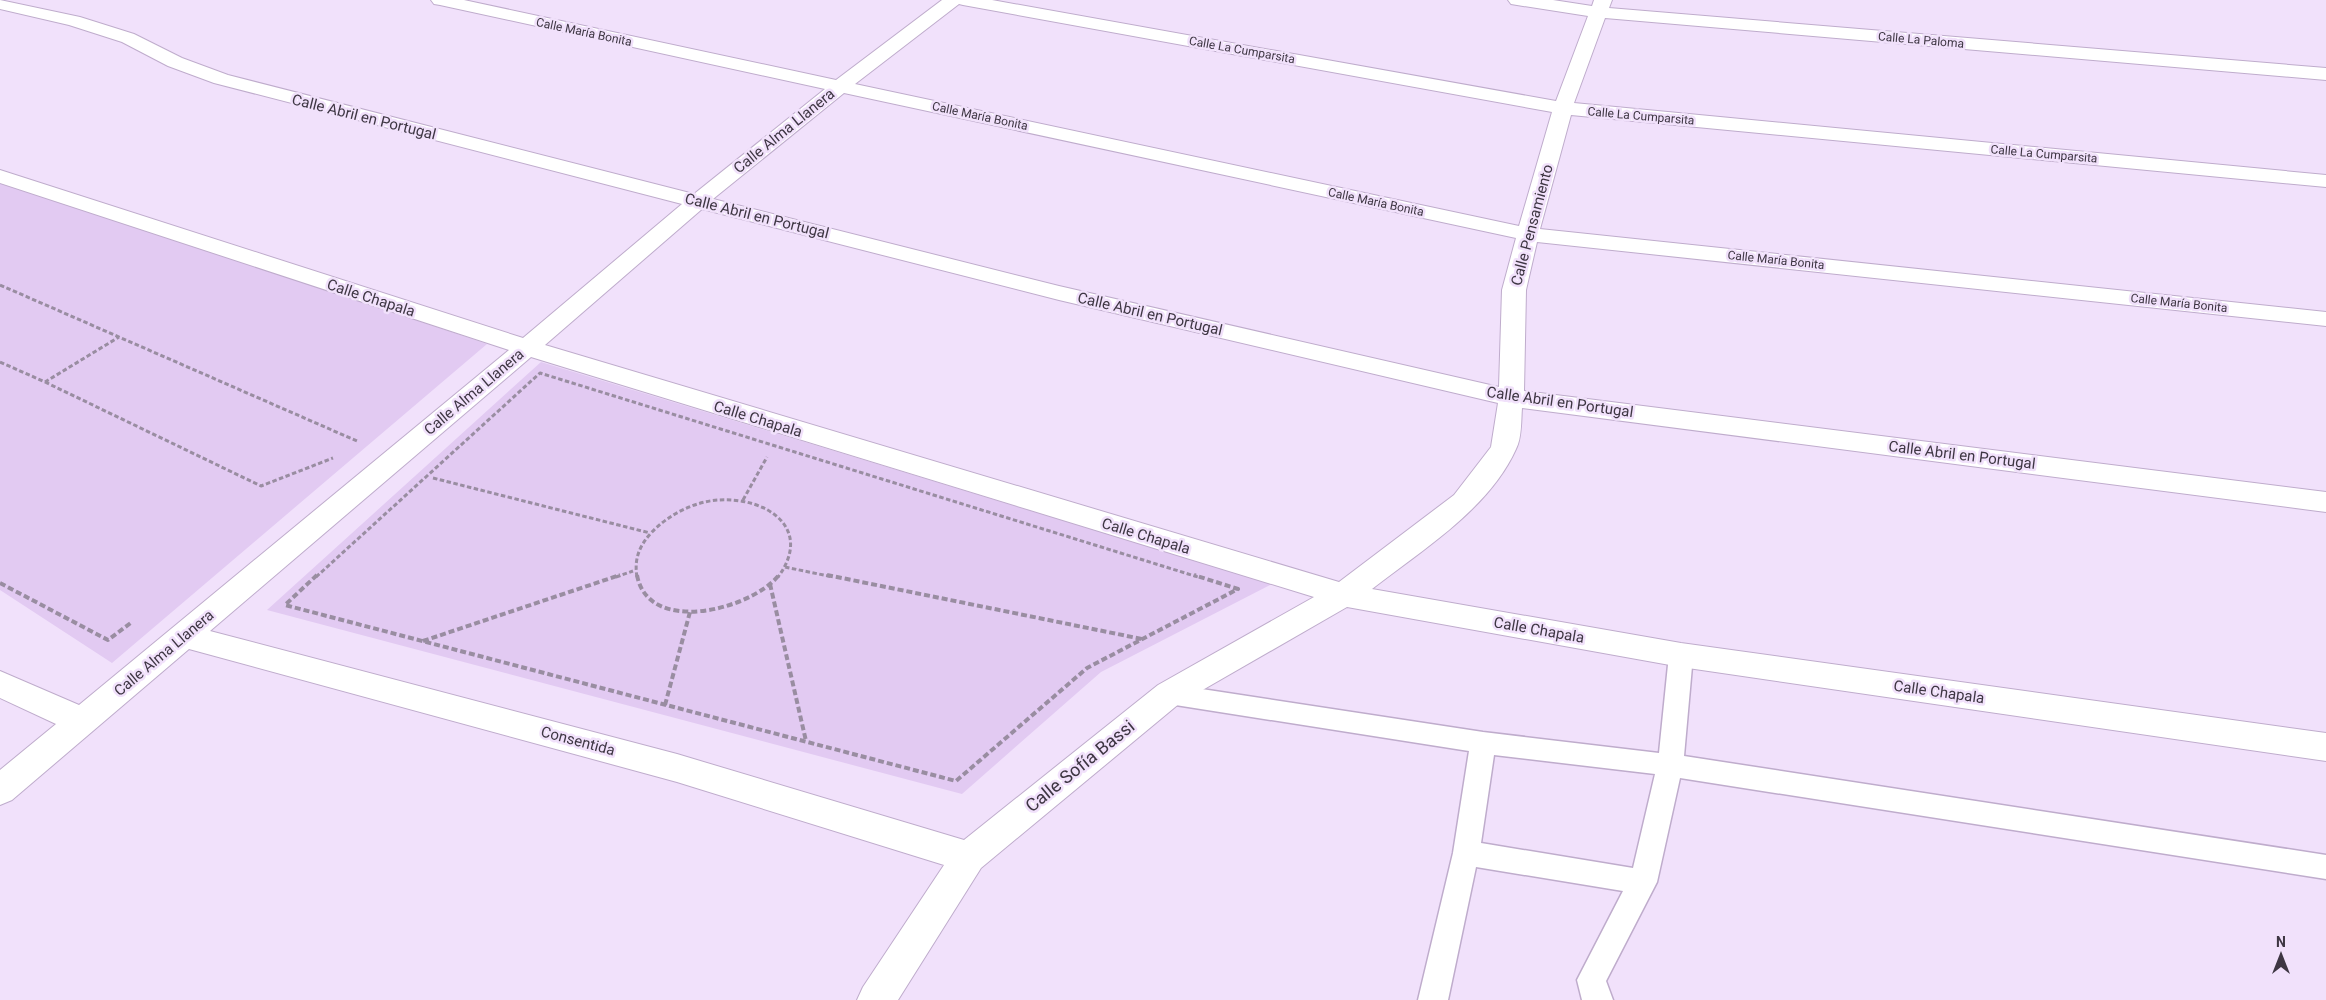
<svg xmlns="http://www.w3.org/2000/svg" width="2326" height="1000" viewBox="0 0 2326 1000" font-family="Roboto,sans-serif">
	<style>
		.green { fill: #e2caf2 }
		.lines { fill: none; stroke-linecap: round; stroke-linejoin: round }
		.service-casing { stroke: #bfaccc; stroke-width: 3 }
		.minor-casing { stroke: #bfaccc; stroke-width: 2 }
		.path-far1 { stroke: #998da1; stroke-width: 3; stroke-dasharray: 4.5 2.5; stroke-linecap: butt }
		.path { stroke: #998da1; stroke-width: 4; stroke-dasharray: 6 3; stroke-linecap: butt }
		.service { fill: #fff; fill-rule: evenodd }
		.minor { fill: #fff; fill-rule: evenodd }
		.labels { text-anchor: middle; stroke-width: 5; stroke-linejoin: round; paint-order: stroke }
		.far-street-label { font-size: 12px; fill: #3e3643; stroke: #f1e1fb }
		.street-label { font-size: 15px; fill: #3e3643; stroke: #f1e1fb }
		.near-street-label { font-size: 18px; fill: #3e3643; stroke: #f1e1fb }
	</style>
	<rect width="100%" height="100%" fill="#f1e1fb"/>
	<!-- green -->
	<path class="green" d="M0,180L487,344L112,663L0,590Z
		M541,362L1272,584L1101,672L962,794L267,610Z"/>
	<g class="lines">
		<!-- service casing -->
		<g class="service-casing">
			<path id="service" d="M1681,645L1689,648L1693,655L1684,756L2326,855V879L1680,778L1657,882L1606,981L1613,1000H1582L1577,980L1623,891L1476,867L1448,1000H1418L1453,853L1469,751L1169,704L1160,701L1157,694L1160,687L1169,684L1483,732L1659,753L1669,655L1673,648ZM1494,755L1655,774L1633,868L1481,843Z"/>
		</g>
		<!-- minor casing -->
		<g class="minor-casing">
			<path id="minor" d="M0,0L80,17L134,34L182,58L228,75L694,194L825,89L440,5L434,4L431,0H464L836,80L942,0H992L1556,101L1588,16L1517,5L1511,4L1508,0H1553L1592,6L1594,0H1612L1609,8L2326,68V80L1605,18L1574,103L2326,175V187L1571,115L1540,229L2326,312V326L1537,242L1526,290L1524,391L2326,492V512L1522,408C1521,420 1522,438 1516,449C1489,509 1422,550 1372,589L1681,643L2326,733V761L1681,667L1347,607L1180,703L981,868L898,1000H857L863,987L944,865L677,782L189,649L12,800L0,805V770L56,724L0,698V671L79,705L509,350L0,183V170L523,338L682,204L214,83L168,66L122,42L69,25L0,9ZM959,4L963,5L1552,112L1519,226L855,84ZM844,93L1516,238L1502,290L1499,387L1059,286L713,199ZM702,209L1059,300L1498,403L1491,447L1454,495L1339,582L545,345ZM531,357L1314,597L1158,685L964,840L677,754L210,631Z"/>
		</g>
		<!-- path-far1 -->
		<path class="path-far1" d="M0,285L357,441
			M0,362L45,382L119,337
			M45,382L261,486L333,458
			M433,478L650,533
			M743,500L767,457
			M785,567L833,577
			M316,577L540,373L1198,577
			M616,577L633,571
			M637,577C634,559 639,546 652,532C668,515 695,501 719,500C766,497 814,528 778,577"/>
		<!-- path -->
		<path class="path" d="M317,575L285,605L956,781L1087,668L1238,589L1194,575
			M637,575C648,636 751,610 779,575
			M827,575L1142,639
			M0,583L108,640L132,622
			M770,584L806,741
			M423,641L620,575
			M665,705L690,612"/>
		<!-- service -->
		<use href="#service" class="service"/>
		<!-- minor -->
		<use href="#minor" class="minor"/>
	</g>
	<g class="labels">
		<!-- far-street labels -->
		<g class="far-street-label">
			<text transform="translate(584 32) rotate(12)" y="4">Calle María Bonita</text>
			<text transform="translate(1921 40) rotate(5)" y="4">Calle La Paloma</text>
			<text transform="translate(1242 50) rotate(10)" y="4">Calle La Cumparsita</text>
			<text transform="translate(980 116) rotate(12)" y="4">Calle María Bonita</text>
			<text transform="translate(1641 116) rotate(5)" y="4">Calle La Cumparsita</text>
			<text transform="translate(2044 154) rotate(5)" y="4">Calle La Cumparsita</text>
			<text transform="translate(1376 202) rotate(12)" y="4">Calle María Bonita</text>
			<text transform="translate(1776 260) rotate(6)" y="4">Calle María Bonita</text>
			<text transform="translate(2179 303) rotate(6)" y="4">Calle María Bonita</text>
		</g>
		<!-- street labels -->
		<g class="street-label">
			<text transform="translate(364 117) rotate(14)" y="5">Calle Abril en Portugal</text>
			<text transform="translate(784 131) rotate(-39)" y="5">Calle Alma Llanera</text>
			<text transform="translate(757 216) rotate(14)" y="5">Calle Abril en Portugal</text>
			<text transform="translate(1532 225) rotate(-75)" y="5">Calle Pensamiento</text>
			<text transform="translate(371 298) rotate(18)" y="5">Calle Chapala</text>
			<text transform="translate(1150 314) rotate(13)" y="5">Calle Abril en Portugal</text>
			<text transform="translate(474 392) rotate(-40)" y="5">Calle Alma Llanera</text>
			<text transform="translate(1560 402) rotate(8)" y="5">Calle Abril en Portugal</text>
			<text transform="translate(758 419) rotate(17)" y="5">Calle Chapala</text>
			<text transform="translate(1962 455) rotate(7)" y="5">Calle Abril en Portugal</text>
			<text transform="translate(1146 536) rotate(17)" y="5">Calle Chapala</text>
			<text transform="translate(1539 630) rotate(10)" y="5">Calle Chapala</text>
			<text transform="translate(164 653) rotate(-40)" y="5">Calle Alma Llanera</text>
			<text transform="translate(1939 692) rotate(8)" y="5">Calle Chapala</text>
			<text transform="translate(578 741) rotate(15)" y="5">Consentida</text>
		</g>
		<!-- near-street labels -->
		<g class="near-street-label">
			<text transform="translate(1080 766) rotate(-39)" y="6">Calle Sofía Bassi</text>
		</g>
	</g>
	<!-- north arrow -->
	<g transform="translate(2281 955)" stroke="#f1e1fb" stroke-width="4" paint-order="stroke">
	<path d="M0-4L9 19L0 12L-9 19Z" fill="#3e3643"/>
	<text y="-8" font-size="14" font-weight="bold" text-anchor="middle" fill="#3e3643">N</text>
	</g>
</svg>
